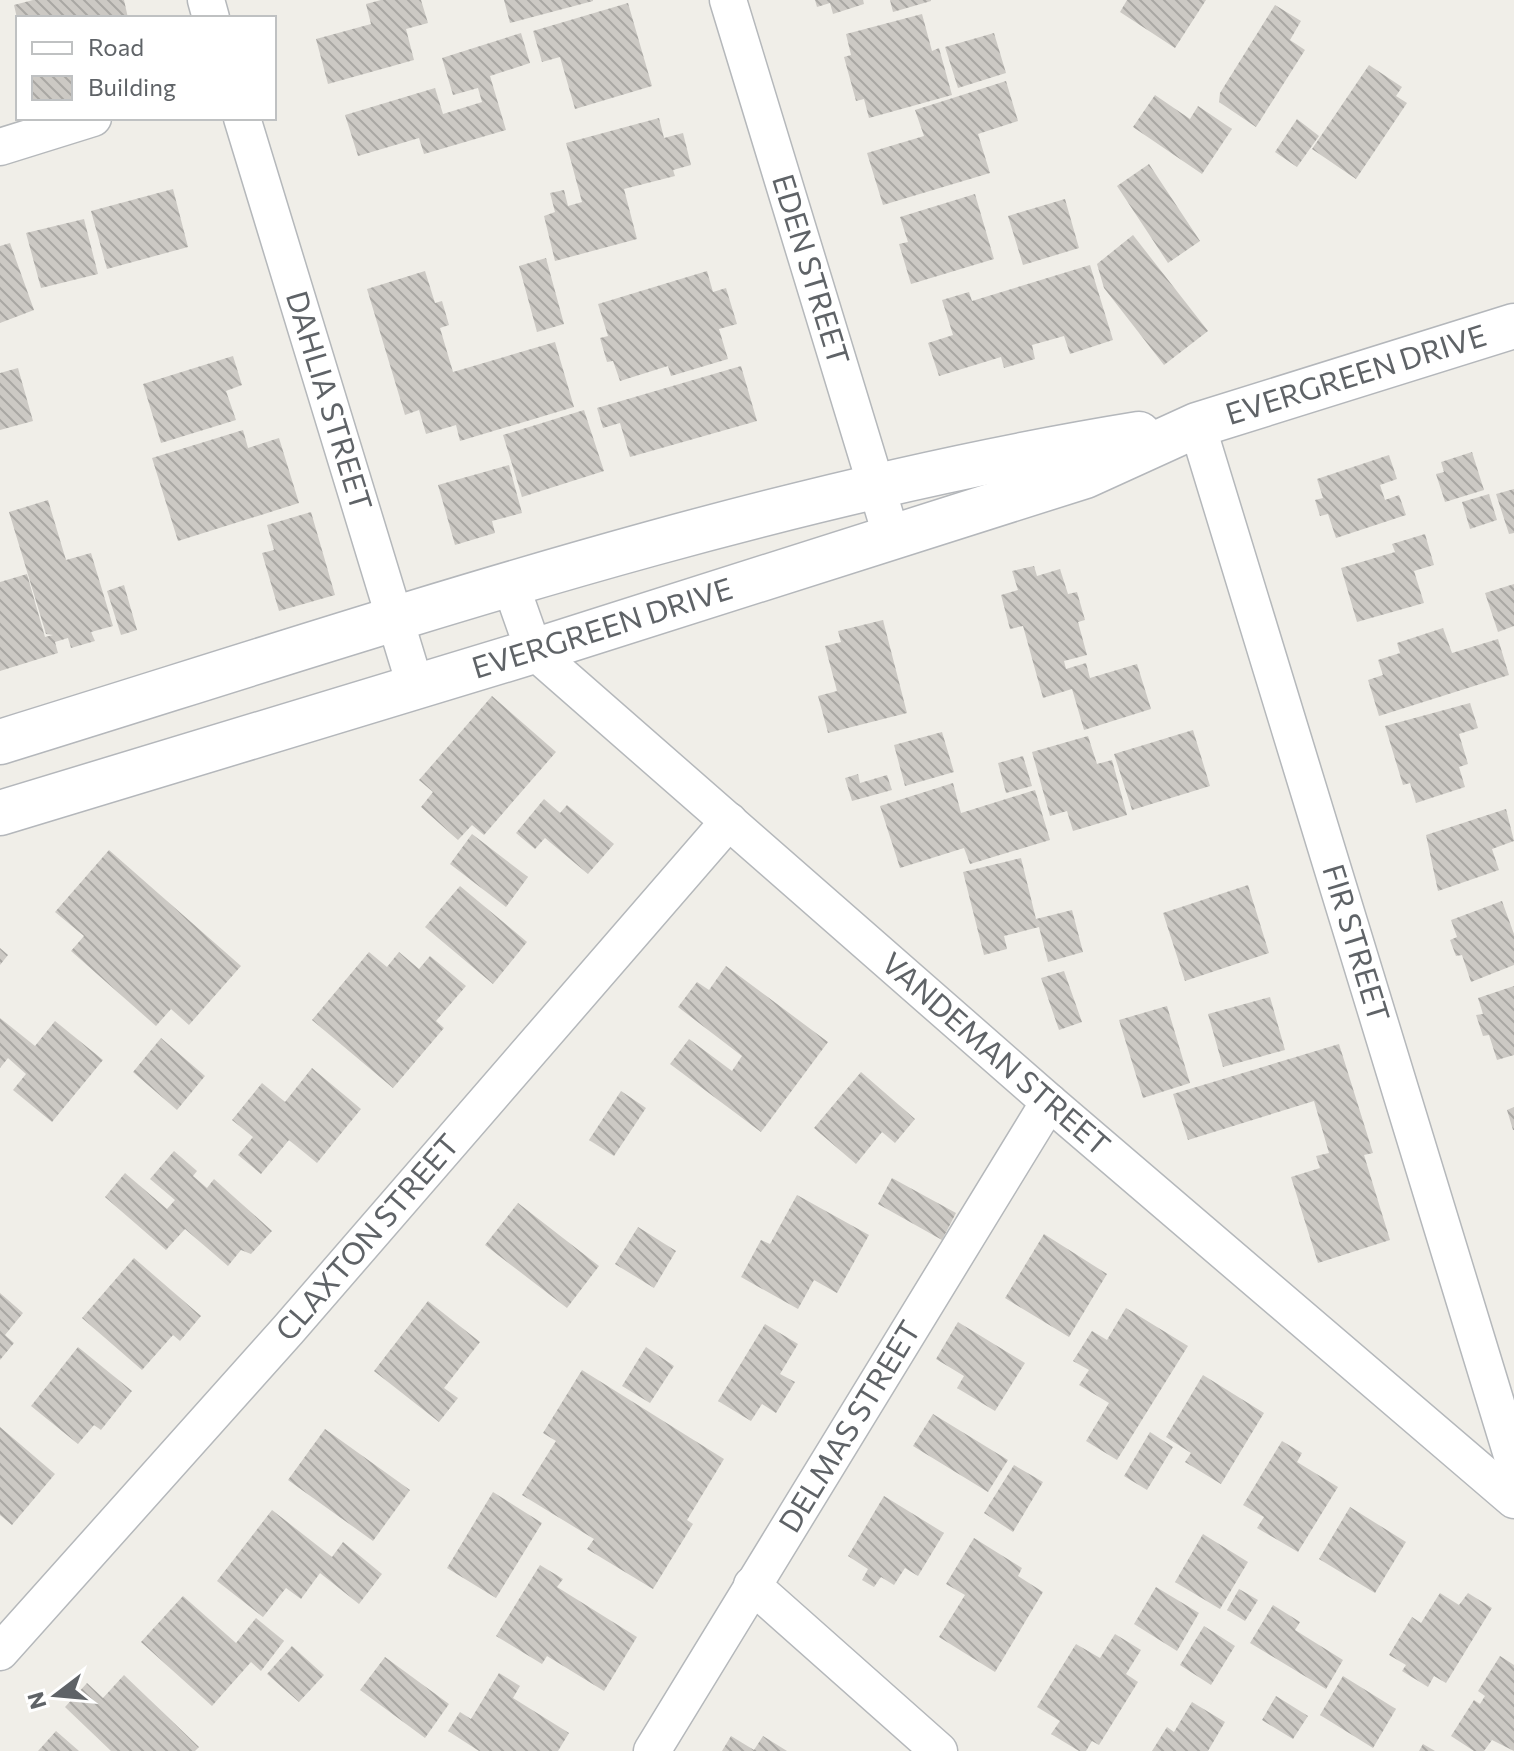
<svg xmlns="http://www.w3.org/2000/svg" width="1514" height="1751" viewBox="0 0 1514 1751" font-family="Commissioner,sans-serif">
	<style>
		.building { fill: url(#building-back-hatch) }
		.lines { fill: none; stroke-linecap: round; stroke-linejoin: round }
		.street-casing { stroke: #b5b8bb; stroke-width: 39 }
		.secondary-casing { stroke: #b4b7bb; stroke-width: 47 }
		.street { stroke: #fff; stroke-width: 36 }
		.secondary { stroke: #fff; stroke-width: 44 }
		.labels { text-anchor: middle; stroke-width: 8; stroke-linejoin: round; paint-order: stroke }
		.street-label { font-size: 30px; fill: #5f6367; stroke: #fff }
	</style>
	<defs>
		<pattern id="building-back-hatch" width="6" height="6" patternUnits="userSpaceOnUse" patternTransform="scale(2)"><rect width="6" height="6" fill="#ccc9c4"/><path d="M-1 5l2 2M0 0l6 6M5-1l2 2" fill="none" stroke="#a9a7a3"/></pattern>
	</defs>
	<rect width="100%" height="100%" fill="#f0eee8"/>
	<!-- building -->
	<path class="building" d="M33,0H124L128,18H17L14,5Z
		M381,0H421L428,23L406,29L414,60L328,84L316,39L371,24L366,4Z
		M504,0H593V1L510,23Z
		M815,0H863L864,4L833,14L830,3L817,7Z
		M890,0H931V1L893,12Z
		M1127,0H1206L1175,48L1120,12Z
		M628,3L652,86L575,109L560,57L542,62L533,31Z
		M1275,5L1301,21L1290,40L1305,50L1256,127L1219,102L1220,93Z
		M922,14L932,51L939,48L952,95L869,118L864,99L856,101L844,57L851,55L846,34Z
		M521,33L530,63L490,76L506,130L424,154L419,138L358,156L345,115L435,88L443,114L482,102L478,88L453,95L442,58Z
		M994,33L1006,73L958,88L945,47Z
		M1369,65L1402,87L1396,96L1407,103L1356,179L1312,149Z
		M1006,81L1018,121L978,134L990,173L883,205L867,153L924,136L915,110Z
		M1155,95L1190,119L1198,106L1232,129L1202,174L1133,127Z
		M659,118L664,138L683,133L691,165L673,170L675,176L624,189L637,239L555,261L544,216L555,212L550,193L564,190L568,206L582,202L566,143Z
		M1297,119L1319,136L1297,167L1275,152Z
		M1149,164L1200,241L1168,263L1117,186Z
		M173,189L188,247L107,269L91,211Z
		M975,194L994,259L911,284L899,244L908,242L900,217Z
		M1065,199L1079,248L1023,265L1008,216Z
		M84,219L98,274L41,288L26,233Z
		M1133,235L1208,331L1164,365L1104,288L1097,264Z
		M10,243L34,310L0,323V246Z
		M546,258L564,324L537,332L519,266Z
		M1090,265L1113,340L1070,354L1064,336L1032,345L1035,359L1004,368L1001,357L939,376L928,343L953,335L942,300L969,292L972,301Z
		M425,271L435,303L442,301L449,325L440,328L453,372L555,342L574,407L460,441L456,425L426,434L419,410L405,415L367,289Z
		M707,271L713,292L726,288L737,324L719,329L728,359L671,376L668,366L620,381L613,361L607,362L600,338L608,336L598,304Z
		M233,356L242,385L226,391L236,420L161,443L143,384Z
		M741,366L757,421L630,457L620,423L603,428L597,408Z
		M18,368L33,421L0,430V373Z
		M584,410L604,471L522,497L503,435Z
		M243,430L248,448L279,438L299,503L178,541L152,458Z
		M1472,452L1484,490L1445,502L1436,474L1444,472L1441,462Z
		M1389,455L1397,479L1380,485L1385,500L1399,495L1406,515L1336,538L1328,514L1320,516L1315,500L1323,498L1317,479Z
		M509,465L522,513L492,521L495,533L455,545L438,485Z
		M1514,489V533L1509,534L1496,494Z
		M1489,494L1497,520L1470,529L1462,502Z
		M48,500L66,560L91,553L113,626L91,632L95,641L71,648L68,638L55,642L58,653L0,671V582L27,574L45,637L53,635L46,634L9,512Z
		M311,512L335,595L279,611L262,553L274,550L267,525Z
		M1425,534L1434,565L1414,571L1424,603L1357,622L1341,568L1395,552L1392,544Z
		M1034,566L1037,576L1060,569L1068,594L1077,592L1085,620L1078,622L1087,655L1064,661L1066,669L1086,663L1090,678L1137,664L1151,709L1084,730L1072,689L1043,698L1023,626L1010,629L1001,595L1018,590L1012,571Z
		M1514,584V626L1498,632L1485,593Z
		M124,585L137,630L121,635L107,591Z
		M883,620L907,713L828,733L818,696L837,691L825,646L841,642L838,631Z
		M1443,628L1452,653L1498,639L1509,675L1379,716L1368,680L1383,675L1378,660L1400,653L1397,643Z
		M492,696L556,752L484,835L472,825L458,840L421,807L433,792L419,780Z
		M1470,703L1478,728L1459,734L1468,764L1459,767L1465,787L1416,803L1410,783L1403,785L1385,726Z
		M1193,730L1210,786L1132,810L1114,754Z
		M942,732L954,772L905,786L894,745Z
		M1088,736L1097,764L1112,760L1127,815L1073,831L1067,811L1050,816L1032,752Z
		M1023,756L1032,786L1006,793L998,763Z
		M858,774L860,783L887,775L892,790L852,801L845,778Z
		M953,783L961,813L1035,790L1050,840L970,864L964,848L900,868L880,806Z
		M544,799L560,813L567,805L614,844L588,874L545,838L535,849L516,833Z
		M1506,809L1514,841L1492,849L1499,870L1438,891L1426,835Z
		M472,834L528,877L506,907L450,864Z
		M109,850L241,966L189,1025L171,1009L156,1026L71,951L84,936L55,912Z
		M1021,858L1036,919L1072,910L1083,952L1048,962L1039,927L1004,936L1007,949L984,955L963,872Z
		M1248,885L1269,953L1185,981L1163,913Z
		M460,886L527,942L493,984L425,927Z
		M1502,901L1514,934V965L1471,982L1462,955L1456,956L1450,940L1457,937L1451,920Z
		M0,948L8,955L0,965Z
		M369,952L387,967L399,952L419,969L430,956L466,986L436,1021L444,1028L393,1088L312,1020Z
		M726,966L828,1042L761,1132L670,1064L689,1039L732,1071L742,1056L678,1007L697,982L709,990Z
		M1064,971L1082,1022L1059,1030L1041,978Z
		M1514,986V1055L1497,1060L1489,1035L1483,1036L1476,1015L1483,1014L1478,998Z
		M1270,997L1285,1050L1223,1067L1208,1014Z
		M1167,1006L1190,1083L1143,1098L1119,1020Z
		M0,1018L35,1046L55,1021L103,1060L52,1122L13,1090L26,1074L8,1058L0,1068Z
		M161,1038L205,1076L177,1110L133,1072Z
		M1339,1044L1373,1153L1364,1155L1390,1240L1318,1263L1291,1177L1320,1168L1316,1156L1329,1153L1314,1101L1188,1140L1173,1094Z
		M312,1068L361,1109L317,1163L289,1140L261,1174L238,1155L253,1137L232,1120L262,1083L285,1102Z
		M861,1072L915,1119L895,1143L882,1132L856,1164L814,1128Z
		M621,1091L646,1108L614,1156L589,1140Z
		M1514,1107V1130H1513L1507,1110Z
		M174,1151L197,1171L193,1176L207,1188L214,1179L272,1231L251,1254L241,1250L228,1266L185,1229L166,1250L105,1197L125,1173L167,1209L175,1200L150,1179Z
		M892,1178L956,1213L942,1240L878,1204Z
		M797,1195L869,1235L837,1293L814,1280L798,1309L741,1277L761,1240L770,1244Z
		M518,1203L599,1266L567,1308L485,1245Z
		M638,1227L676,1251L654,1288L615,1264Z
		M1044,1234L1107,1274L1069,1337L1005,1298Z
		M134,1258L201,1316L180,1341L173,1335L142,1370L82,1318Z
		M0,1293L23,1313L5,1335L14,1343L0,1360Z
		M428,1301L480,1342L444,1388L458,1398L439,1422L374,1371Z
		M1126,1308L1188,1346L1117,1460L1086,1441L1109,1403L1079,1385L1089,1370L1073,1361L1092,1331L1107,1340Z
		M958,1322L1025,1363L995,1411L957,1388L964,1376L936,1359Z
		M765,1324L798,1344L780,1374L795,1382L776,1413L762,1404L751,1421L718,1401Z
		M78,1347L132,1391L101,1430L94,1425L78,1444L31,1406Z
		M646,1347L674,1366L650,1403L622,1386Z
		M582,1370L724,1459L687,1520L693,1524L653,1589L587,1549L594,1539L522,1495L556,1441L543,1433Z
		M1203,1375L1264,1413L1221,1484L1185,1462L1191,1453L1166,1437Z
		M933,1414L1008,1460L988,1492L913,1446Z
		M0,1427L55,1474L12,1525L0,1515Z
		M325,1429L410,1490L373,1541L288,1480Z
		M1150,1432L1173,1447L1147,1490L1124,1476Z
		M1282,1441L1302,1453L1297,1462L1338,1487L1298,1552L1257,1528L1264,1517L1243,1505Z
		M1014,1465L1043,1482L1013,1532L984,1513Z
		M493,1492L542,1523L496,1598L447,1568Z
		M884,1496L944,1533L918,1576L905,1568L894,1585L881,1577L874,1587L862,1580L868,1569L848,1556Z
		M1350,1507L1406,1542L1375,1593L1319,1559Z
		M272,1510L332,1557L343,1542L382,1574L359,1604L320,1573L301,1599L286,1588L263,1617L217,1581Z
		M1203,1534L1248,1562L1220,1609L1175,1582Z
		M974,1538L1022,1568L1018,1576L1043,1592L995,1672L939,1637L965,1595L946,1584Z
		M540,1565L563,1579L557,1587L637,1637L604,1691L547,1656L542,1664L496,1636Z
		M1156,1587L1199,1613L1177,1651L1134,1624Z
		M1239,1589L1258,1600L1245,1621L1227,1610Z
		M1440,1593L1459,1605L1468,1593L1492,1608L1446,1683L1434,1676L1428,1687L1402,1671L1406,1665L1389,1655L1412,1617L1421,1623Z
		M183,1596L236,1643L256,1618L284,1641L261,1671L251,1662L212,1706L141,1642Z
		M1273,1605L1300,1622L1295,1630L1343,1660L1326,1689L1250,1643Z
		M1204,1626L1235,1646L1211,1685L1180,1665Z
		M1115,1634L1141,1650L1126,1674L1138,1682L1099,1745L1092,1741L1086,1751H1079L1051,1734L1060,1721L1037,1707L1076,1644L1100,1658Z
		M292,1646L324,1675L299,1702L267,1674Z
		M1500,1656L1514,1665V1751L1492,1740L1484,1751H1474L1451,1736L1474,1700L1480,1704L1485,1696L1478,1691Z
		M385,1657L449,1704L425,1738L360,1690Z
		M499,1673L520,1686L513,1698L569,1733L558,1751H479L448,1731L460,1712L471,1719Z
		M124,1675L199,1747L195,1751H111L65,1707L87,1683L103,1698Z
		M1343,1676L1396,1709L1373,1748L1320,1715Z
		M1276,1696L1308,1716L1293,1739L1262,1720Z
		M1192,1702L1225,1722L1208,1751H1152L1167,1727L1174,1732Z
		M56,1731L79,1751H38Z
		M731,1736L754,1750L763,1736L787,1751H722Z
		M1423,1744L1435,1751H1419Z"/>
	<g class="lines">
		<!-- street casing -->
		<g class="street-casing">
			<g id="street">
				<path d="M206,0L211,18"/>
				<path id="s1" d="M728,0L892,538"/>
				<path id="s2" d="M242,118L415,685"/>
				<path d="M0,147L93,118"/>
				<path id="s3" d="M1197,425L1514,1462"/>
				<path id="s4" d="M511,586L534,651L1049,1102L1514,1500"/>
				<path d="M752,1585L939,1751"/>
				<path id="s5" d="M0,1652L288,1330L729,821"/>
				<path id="s6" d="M652,1751L1049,1102"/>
			</g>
		</g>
		<!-- secondary casing -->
		<g class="secondary-casing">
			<g id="secondary">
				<path d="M0,742C375,626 751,497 1139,434"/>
				<path id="s7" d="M0,813L534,651L1085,476L1197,425L1514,326"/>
			</g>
		</g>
		<!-- street -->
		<use href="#street" class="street"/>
		<!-- secondary -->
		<use href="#secondary" class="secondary"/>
	</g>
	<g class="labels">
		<!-- street labels -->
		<g class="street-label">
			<text dy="10" stroke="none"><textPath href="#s1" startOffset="282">EDEN STREET</textPath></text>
			<text dy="10" stroke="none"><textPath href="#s7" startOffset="1426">EVERGREEN DRIVE</textPath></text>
			<text dy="10" stroke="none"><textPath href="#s2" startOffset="296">DAHLIA STREET</textPath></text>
			<text dy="10" stroke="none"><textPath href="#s7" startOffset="630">EVERGREEN DRIVE</textPath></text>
			<text dy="10" stroke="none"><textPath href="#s3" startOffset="542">FIR STREET</textPath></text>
			<text dy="10" stroke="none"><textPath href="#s4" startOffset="682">VANDEMAN STREET</textPath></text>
			<text dy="10" stroke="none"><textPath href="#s5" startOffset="554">CLAXTON STREET</textPath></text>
			<text dy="10" stroke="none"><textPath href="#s6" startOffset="380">DELMAS STREET</textPath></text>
		</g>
	</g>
	<!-- legend -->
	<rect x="16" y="16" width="260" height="104" fill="#ffffff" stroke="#bfc1c2" stroke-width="2"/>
	<rect x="32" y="42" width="40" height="12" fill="#ffffff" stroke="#bfc1c2" stroke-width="2"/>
	<text x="88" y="56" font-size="24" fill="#5f6367">Road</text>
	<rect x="32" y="76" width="40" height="24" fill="url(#building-back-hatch)" stroke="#bfc1c2" stroke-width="2"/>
	<text x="88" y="96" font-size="24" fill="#5f6367">Building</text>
	<!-- north arrow -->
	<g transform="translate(56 1695) rotate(254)" stroke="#ffffff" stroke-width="6" paint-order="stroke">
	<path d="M0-6L14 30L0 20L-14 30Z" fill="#5f6367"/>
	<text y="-12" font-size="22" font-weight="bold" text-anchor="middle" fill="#5f6367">N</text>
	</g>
</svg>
